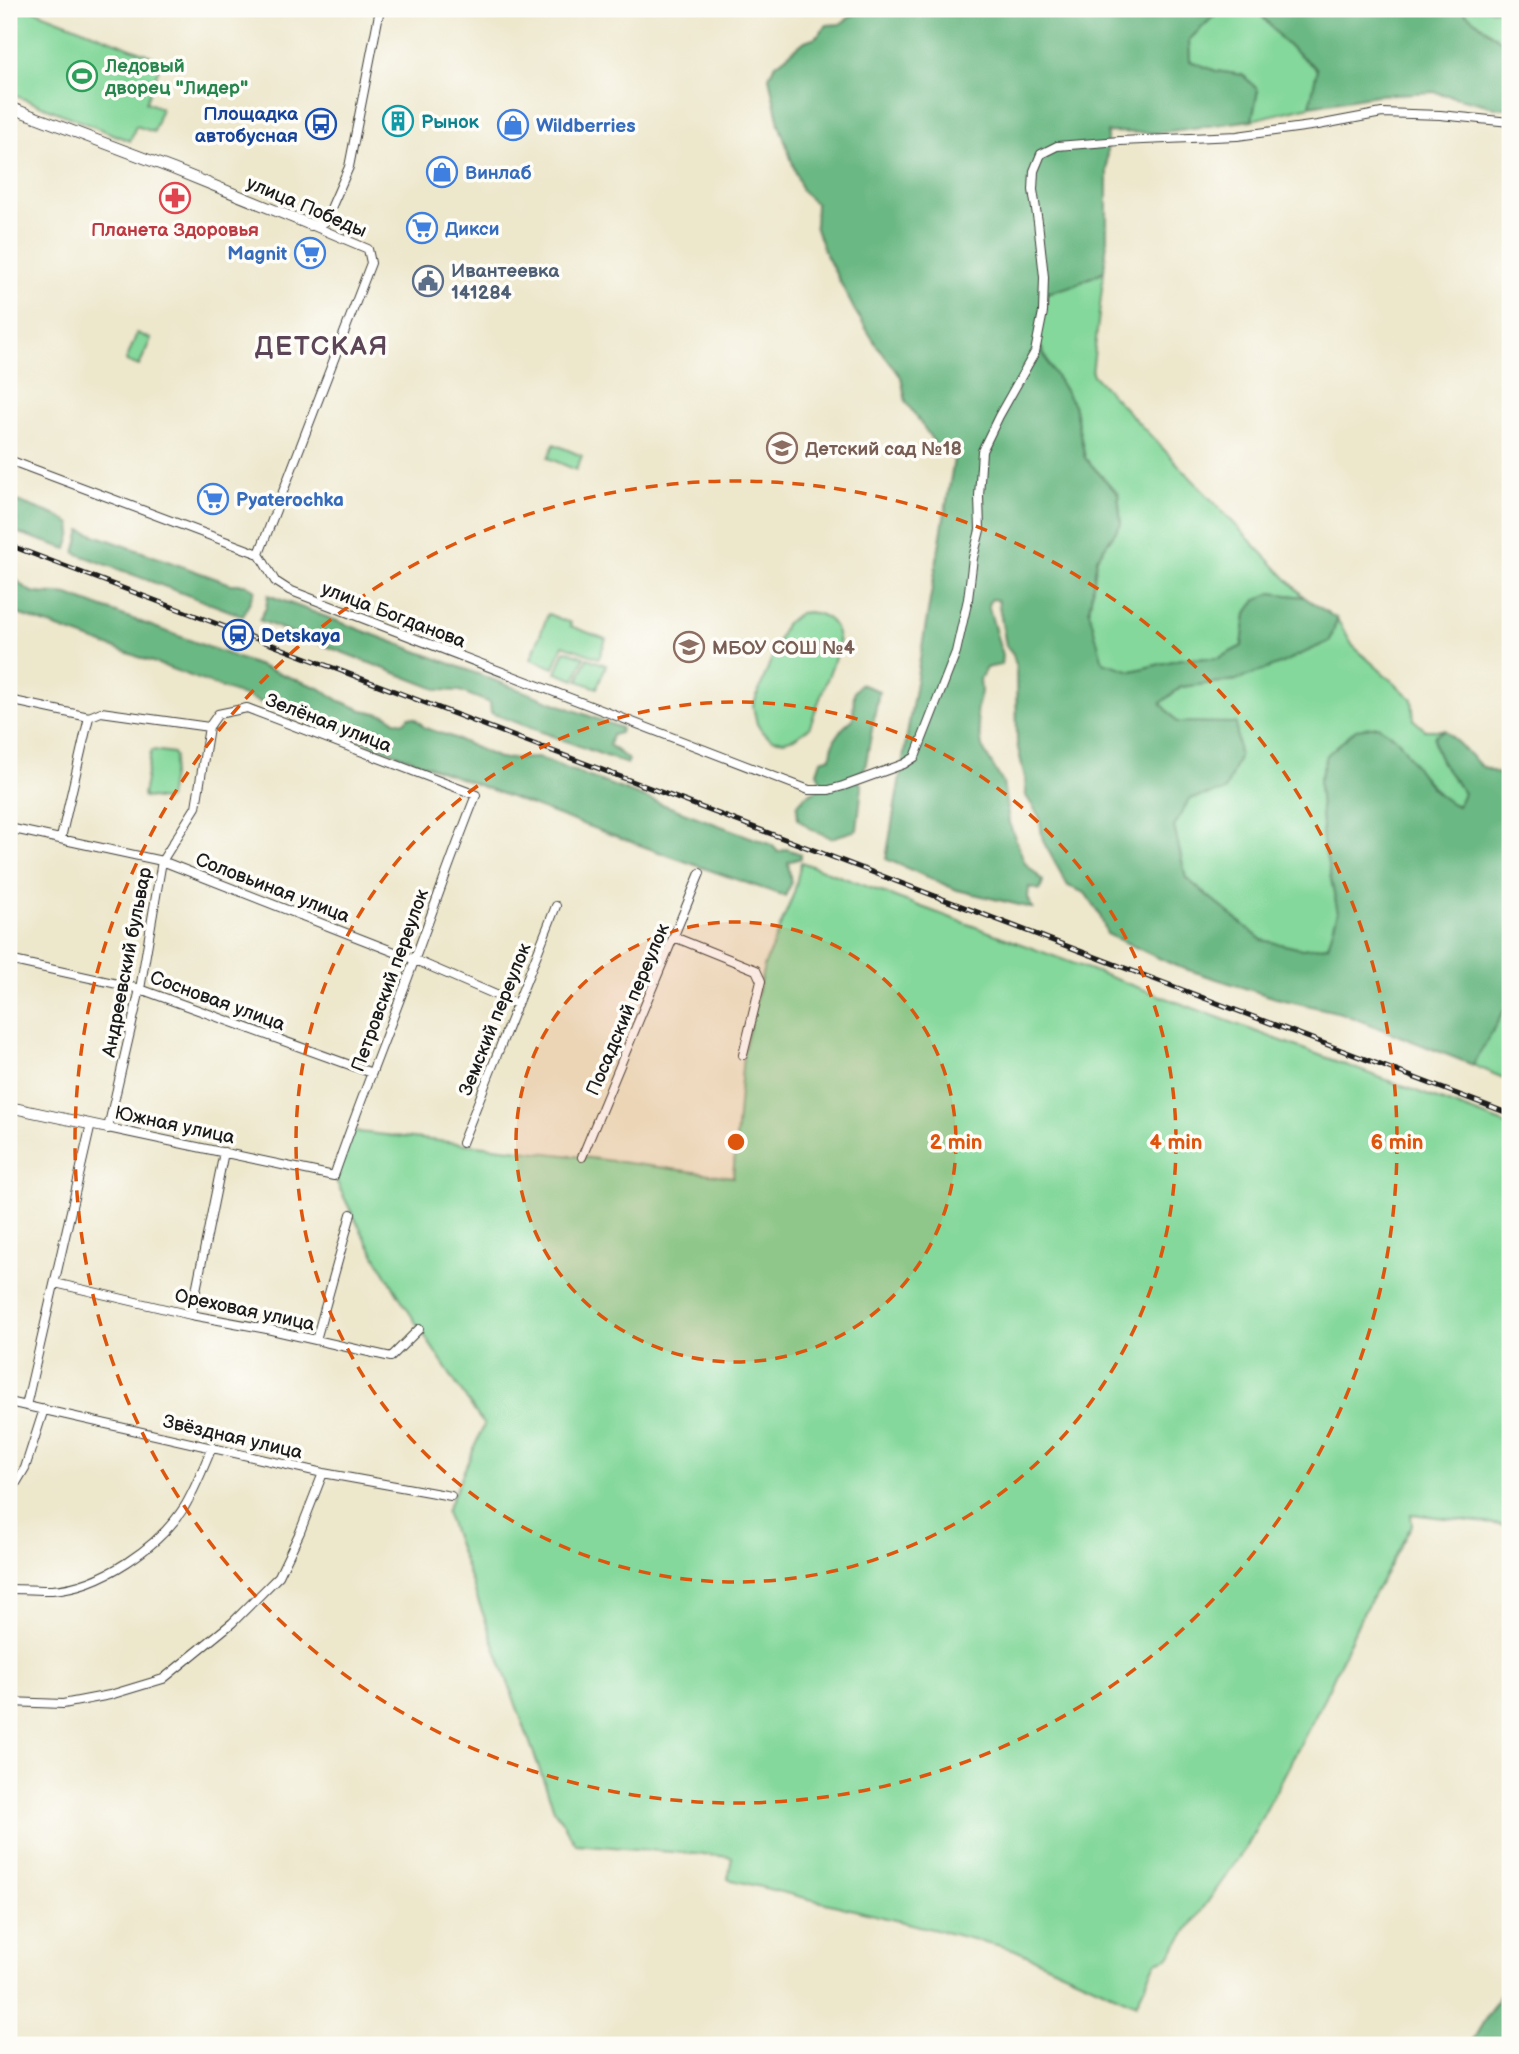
<svg xmlns="http://www.w3.org/2000/svg" width="1519" height="2054" viewBox="0 0 1519 2054" font-family="'Balsamiq Sans',sans-serif">
	<style>
		.green { fill: #84d89b; stroke: #507a5c; stroke-width: 2 }
		.forest { fill: #6bb883; stroke: #446a50; stroke-width: 2 }
		.lines { fill: none; stroke-linecap: round; stroke-linejoin: round }
		.minor-casing { stroke: #3b3a36; stroke-width: 10 }
		.tertiary-casing { stroke: #3b3a36; stroke-width: 12 }
		.minor { stroke: #fff; stroke-width: 8 }
		.tertiary { stroke: #fff; stroke-width: 10 }
		.rail-casing { stroke: #1c1c1c; stroke-width: 5 }
		.rail { stroke: #fdfcf7; stroke-width: 2.5; stroke-dasharray: 8; stroke-linecap: butt }
		.ring { fill: none; stroke: #de560d; stroke-width: 3.5; stroke-dasharray: 12 9 }
		.labels { text-anchor: middle; stroke-width: 7; stroke-linejoin: round; paint-order: stroke }
		.leisure-label { font-size: 19px; font-weight: bold; fill: #27864d; stroke: #fdfcf7; text-anchor: start }
		.transit-label { font-size: 19px; font-weight: bold; fill: #164399; stroke: #fdfcf7; text-anchor: end }
		.culture-label { font-size: 19px; font-weight: bold; fill: #0d838f; stroke: #fdfcf7; text-anchor: start }
		.shop-label { font-size: 19px; font-weight: bold; fill: #366cbe; stroke: #fdfcf7; text-anchor: start }
		.street-label { font-size: 19px; fill: #1c1c1c; stroke: #fdfcf7 }
		.health-label { font-size: 19px; font-weight: bold; fill: #be3a42; stroke: #fdfcf7 }
		.service-label { font-size: 19px; font-weight: bold; fill: #4e5e75; stroke: #fdfcf7; text-anchor: start }
		.education-label { font-size: 19px; font-weight: bold; fill: #785e54; stroke: #fdfcf7; text-anchor: start }
		.district-label { font-size: 26px; font-weight: bold; letter-spacing: 2px; fill: #5c4557; stroke: #fdfcf7 }
		.centre { fill: #de560d; stroke: #fdfcf7; stroke-width: 3.5 }
		.ring-label { font-size: 21px; text-anchor: middle; font-weight: bold; fill: #de560d; stroke: #fdfcf7; stroke-width: 7; stroke-linejoin: round; paint-order: stroke }
	</style>
	<rect width="100%" height="100%" fill="#fdfcf7"/>
	<filter id="ink" filterUnits="userSpaceOnUse"><feTurbulence type="fractalNoise" baseFrequency=".0143" numOctaves="2"/><feDisplacementMap in="SourceGraphic" scale="14" xChannelSelector="R" yChannelSelector="G"/><feConvolveMatrix kernelMatrix="1 2 1 2 8 2 1 2 1" color-interpolation-filters="sRGB"/></filter>
	<filter id="wash" filterUnits="userSpaceOnUse"><feTurbulence type="fractalNoise" baseFrequency=".00686" numOctaves="4" result="noise"/><feDisplacementMap in="SourceGraphic" scale="28" xChannelSelector="R" yChannelSelector="G"/><feGaussianBlur stdDeviation="1.57" result="paint"/><feColorMatrix in="noise" values="0 0 0 0 0 0 0 0 0 0 0 0 0 0 0 0 0 1.4 0 .05"/><feComposite in="paint" operator="in"/></filter>
	<g filter="url(#wash)">
		<rect width="100%" height="100%" fill="#ede7cc"/>
		<!-- green -->
		<path class="green" d="M9,9H31L162,60L146,102L161,108L154,132L136,126L130,141L9,93Z
			M1460,9H1510V48Z
			M1220,10H1257L1283,41L1317,70L1310,106L1252,120L1258,90L1243,75L1216,71L1190,61L1189,40Z
			M1104,271L1092,374L1304,597L1271,593L1246,614L1242,646L1219,658L1181,659L1131,671L1103,663L1089,612L1097,558L1121,524L1118,494L1085,458L1074,405L1049,365L1037,339L1043,294L1075,285Z
			M137,333L151,339L139,366L126,361Z
			M554,444L582,456L576,470L548,458Z
			M808,612C830,614 838,625 839,647L809,728L794,738L784,741L772,739L763,733L757,724L753,706L785,624L800,613Z
			M548,614L571,623L570,626L606,639L599,658L563,645L554,668L531,659Z
			M1337,619L1353,646L1412,699L1414,720L1425,730H1445L1435,735C1432,756 1452,776 1464,793L1458,806L1446,802L1414,766L1399,741L1319,781L1323,841L1338,912L1328,946L1302,949L1262,940L1186,878L1174,827L1189,799L1176,722L1160,703L1181,687L1237,680L1330,641Z
			M565,650L584,657L575,680L556,673Z
			M587,658L606,665L597,688L578,681Z
			M153,750L173,753L175,757L168,799L164,800L144,797L143,795L151,752Z
			M801,862L1510,1126V1526L1411,1514L1412,1525L1360,1619L1321,1705L1247,1846L1168,1958L1156,1962L1136,2004L1013,1949L728,1879L732,1857L576,1844L554,1809L446,1512L484,1425C430,1345 374,1264 334,1176L350,1131L582,1157L733,1177L743,1055L764,966L794,893Z
			M1510,1000V1081L1473,1065Z"/>
		<!-- forest -->
		<path class="forest" d="M862,9H1460L1510,48V108H1499L1434,92L1376,95L1310,106L1317,69L1283,41L1257,10H1220L1189,40L1190,61L1216,71L1243,75L1258,90L1252,120L1156,133L1107,132V240L1104,271L1075,285L1043,294L1037,339L1049,365L1074,405L1085,458L1118,494L1121,524L1097,558L1089,611L1103,662L1132,671L1181,659L1219,658L1242,646L1246,614L1256,600L1271,593L1304,597L1337,619L1330,641L1280,664L1237,680L1181,687L1161,703L1177,722L1236,723L1239,757L1225,791L1189,799L1174,827L1186,878L1262,940L1302,949L1328,946L1338,912L1323,841L1319,781L1327,755L1356,729L1378,726C1386,731 1396,736 1401,744C1416,765 1431,797 1458,806L1464,793C1452,776 1432,756 1435,735L1445,730L1481,766L1510,779V1000L1473,1065L1341,1013L1276,998L1176,966L1107,934L1099,913L1085,893L1068,886L1043,841L1039,816L1026,796L1025,778L1017,744L1016,665L1013,655L1006,646L998,600L992,599L988,604L1002,655L1001,665L986,668L980,679L981,692L976,712L982,747L1003,783L1009,823L1025,863L1043,881L1040,890L1029,887L1028,897L1032,908L957,890L886,859L954,459L938,448L906,402L901,377L877,346L855,311L824,251L815,226L816,204L802,191L779,124L769,77L774,66L805,41L816,37L827,25L840,24Z
			M9,498L60,517L71,524L72,533L67,549L9,530Z
			M81,530L231,584H245L255,590L243,616L75,553Z
			M9,558L15,561L12,574C33,601 38,591 68,595L319,688L340,701L362,710L387,715L395,721L403,723L409,717L415,718L425,728L452,737L501,759L539,758L772,845L778,852L787,849L801,854V858L788,862L791,884L785,896C523,808 269,700 9,611Z
			M268,595L621,728L620,733L612,735L609,745L629,760L627,764L491,713L490,703L460,691L439,690L259,620L266,608Z
			M860,684L879,691L865,768L855,776L862,786L857,830L831,838L809,828L798,819L797,805L805,796L823,787L817,772L821,760L831,757C832,737 839,731 853,719L854,692Z
			M1506,1984H1510V2045H1470Z"/>
	</g>
	<g filter="url(#ink)">
		<g class="lines">
			<!-- minor casing -->
			<g class="minor-casing">
				<path id="minor" d="M312,225L325,222L349,167L380,9
					M9,460L259,554L275,581L289,590L809,790H829L843,786L904,764L915,757L956,652L968,599L973,558L980,530L979,496L982,451L999,416L1035,352L1043,312L1044,277L1038,222L1033,190L1034,171L1041,154L1057,146L1120,141L1237,136L1318,125L1382,113L1440,115L1510,122
					M259,554L371,263L368,249L311,225
					M9,700L89,717L101,712L209,727L218,714L247,708L476,795C454,850 435,905 414,961C388,1033 359,1103 334,1176L108,1128L140,989L162,861L196,807L209,727
					M9,828L162,861L415,960L517,1004
					M61,838L89,717
					M674,937L756,970L761,981L743,1055
					M9,960L140,989L372,1073
					M462,1143L556,906
					M582,1157L700,873
					M55,1283L191,1315L267,1329L391,1357L419,1329
					M191,1315L224,1152
					M316,1340L351,1214
					M9,1402L323,1473L451,1496
					M26,1406L91,1124
					M9,1495L25,1468L44,1409
					M9,1589C23,1589 38,1590 52,1590C101,1587 159,1547 185,1506C196,1487 204,1467 212,1447
					M9,1702L63,1704L110,1695L163,1679L232,1623L279,1576L300,1532L323,1473"/>
			</g>
			<!-- tertiary casing -->
			<g class="tertiary-casing">
				<path id="tertiary" d="M9,107L173,169L311,225
					M9,1107L108,1128"/>
			</g>
			<!-- minor -->
			<use href="#minor" class="minor"/>
			<!-- tertiary -->
			<use href="#tertiary" class="tertiary"/>
			<!-- rail casing -->
			<g class="rail-casing">
				<path id="rail" d="M9,545L1510,1114"/>
			</g>
			<!-- rail -->
			<use href="#rail" class="rail"/>
		</g>
	</g>
	<!-- distance rings -->
	<circle cx="736" cy="1142" r="220" fill="#de560d" fill-opacity=".12"/>
	<g class="ring">
		<circle cx="736" cy="1142" r="220"/>
		<circle cx="736" cy="1142" r="440"/>
		<circle cx="736" cy="1142" r="661"/>
	</g>
	<!-- icons -->
	<defs>
		<g id="stadium-ring" transform="scale(1.575)"><circle r="9.5" fill="#fdfcf7" stroke="#2e9e5b" stroke-width="1.5"/><path d="M0-5a6.5 5 0 1 0 0 10a6.5 5 0 1 0 0-10ZM-3.5-1.8h7v3.6h-7Z" fill="#2e9e5b"/></g>
		<g id="building-ring" transform="scale(1.575)"><circle r="9.5" fill="#fdfcf7" stroke="#0f9aa8" stroke-width="1.5"/><path d="M-4-6H4V6H1V3H-1V6H-4ZM-2.5-4.3h1.7v1.8h-1.7ZM.8-4.3h1.7v1.8H.8ZM-2.5-1h1.7V.8h-1.7ZM.8-1h1.7V.8H.8Z" fill="#0f9aa8"/></g>
		<g id="bus-ring" transform="scale(1.575)"><circle r="9.5" fill="#fdfcf7" stroke="#1a4fb4" stroke-width="1.5"/><path d="M-5-6H5V4H4V6H2V4H-2V6H-4V4H-5ZM-3.5-4V0h7V-4ZM-3.5 1.2v1.5H-2V1.2ZM2 1.2v1.5H3.5V1.2Z" fill="#1a4fb4"/></g>
		<g id="shop-ring" transform="scale(1.575)"><circle r="9.5" fill="#fdfcf7" stroke="#3f7fe0" stroke-width="1.5"/><path d="M-5-2.5h2.3a2.7 3.5 0 0 1 5.4 0H5L5.5 6h-11ZM-1.5-2.5h3a1.5 2.3 0 0 0-3 0Z" fill="#3f7fe0"/></g>
		<g id="pharmacy-ring" transform="scale(1.575)"><circle r="9.5" fill="#fdfcf7" stroke="#e0444e" stroke-width="1.5"/><path d="M-2-6h4v4h4v4h-4v4h-4v-4h-4v-4h4Z" fill="#e0444e"/></g>
		<g id="supermarket-ring" transform="scale(1.575)"><circle r="9.5" fill="#fdfcf7" stroke="#3f7fe0" stroke-width="1.5"/><path d="M-6-5.5h2.5l.6 2H6L4.5 2H-2.5L-4.4-4H-6ZM-1.5 3.2a1.3 1.3 0 1 0 .1 0ZM3 3.2a1.3 1.3 0 1 0 .1 0Z" fill="#3f7fe0"/></g>
		<g id="civic-ring" transform="scale(1.575)"><circle r="9.5" fill="#fdfcf7" stroke="#5c6f8a" stroke-width="1.5"/><path d="M-.6-6.5H3V-4.5H.6V-3L4-1V1h2V6H-6V1h2V-1L-.6-3ZM-1.2 2.5V6h2.4V2.5Z" fill="#5c6f8a"/></g>
		<g id="school-ring" transform="scale(1.575)"><circle r="9.5" fill="#fdfcf7" stroke="#8d6e63" stroke-width="1.5"/><path d="M0-5L7-2L0 1L-7-2ZM-4 1L0 2.5L4 1V4Q0 6-4 4Z" fill="#8d6e63"/></g>
		<g id="station-ring" transform="scale(1.575)"><circle r="9.5" fill="#fdfcf7" stroke="#1a4fb4" stroke-width="1.5"/><path d="M-3-6H3Q5-6 5-4V2Q5 4 3 4L4.5 6H3L1.5 4h-3L-3 6H-4.5L-3 4Q-5 4-5 2V-4Q-5-6-3-6ZM-3.5-4v3h7v-3ZM-3.5 1v1.5H-2V1ZM2 1v1.5H3.5V1Z" fill="#1a4fb4"/></g>
	</defs>
	<g fill-rule="evenodd">
		<use href="#stadium-ring" x="82" y="76"/>
		<use href="#building-ring" x="398" y="121"/>
		<use href="#bus-ring" x="321" y="124"/>
		<use href="#shop-ring" x="513" y="125"/>
		<use href="#shop-ring" x="442" y="172"/>
		<use href="#pharmacy-ring" x="175" y="198"/>
		<use href="#supermarket-ring" x="422" y="228"/>
		<use href="#supermarket-ring" x="310" y="253"/>
		<use href="#civic-ring" x="428" y="281"/>
		<use href="#school-ring" x="782" y="448"/>
		<use href="#supermarket-ring" x="213" y="499"/>
		<use href="#station-ring" x="238" y="635"/>
		<use href="#school-ring" x="689" y="647"/>
	</g>
	<g class="labels">
		<!-- leisure labels -->
		<g class="leisure-label">
			<text x="105" y="72">Ледовый<tspan x="105" dy="22">дворец "Лидер"</tspan></text>
		</g>
		<!-- transit labels -->
		<g class="transit-label">
			<text x="298" y="120">Площадка<tspan x="298" dy="22">автобусная</tspan></text>
			<text x="261" y="642" text-anchor="start">Detskaya</text>
		</g>
		<!-- culture labels -->
		<g class="culture-label">
			<text x="421" y="128">Рынок</text>
		</g>
		<!-- shop labels -->
		<g class="shop-label">
			<text x="536" y="132">Wildberries</text>
			<text x="465" y="179">Винлаб</text>
			<text x="445" y="235">Дикси</text>
			<text x="287" y="260" text-anchor="end">Magnit</text>
			<text x="236" y="506">Pyaterochka</text>
		</g>
		<!-- street labels -->
		<g class="street-label">
			<text transform="translate(307 206) rotate(23)" y="7">улица Победы</text>
			<text transform="translate(394 614) rotate(21)" y="7">улица Богданова</text>
			<text transform="translate(329 722) rotate(21)" y="7">Зелёная улица</text>
			<text transform="translate(273 887) rotate(21)" y="7">Соловьиная улица</text>
			<text transform="translate(126 962) rotate(-79)" y="7">Андреевский бульвар</text>
			<text transform="translate(389 980) rotate(-70)" y="7">Петровский переулок</text>
			<text transform="translate(218 1000) rotate(20)" y="7">Сосновая улица</text>
			<text transform="translate(627 1009) rotate(-67)" y="7">Посадский переулок</text>
			<text transform="translate(494 1019) rotate(-68)" y="7">Земский переулок</text>
			<text transform="translate(175 1124) rotate(12)" y="7">Южная улица</text>
			<text transform="translate(245 1309) rotate(12)" y="7">Ореховая улица</text>
			<text transform="translate(233 1436) rotate(13)" y="7">Звёздная улица</text>
		</g>
		<!-- health labels -->
		<g class="health-label">
			<text x="175" y="236">Планета Здоровья</text>
		</g>
		<!-- service labels -->
		<g class="service-label">
			<text x="451" y="277">Ивантеевка<tspan x="451" dy="22">141284</tspan></text>
		</g>
		<!-- education labels -->
		<g class="education-label">
			<text x="805" y="455">Детский сад №18</text>
			<text x="712" y="654">МБОУ СОШ №4</text>
		</g>
		<!-- district labels -->
		<g class="district-label">
			<text x="322" y="355">ДЕТСКАЯ</text>
		</g>
	</g>
	<circle cx="736" cy="1142" r="10" class="centre"/>
	<g class="ring-label">
		<text x="956" y="1149">2 min</text>
		<text x="1176" y="1149">4 min</text>
		<text x="1397" y="1149">6 min</text>
	</g>
	<!-- margin -->
	<rect width="1519" height="2054" fill="none" stroke="#fdfcf7" stroke-width="35"/>
</svg>
